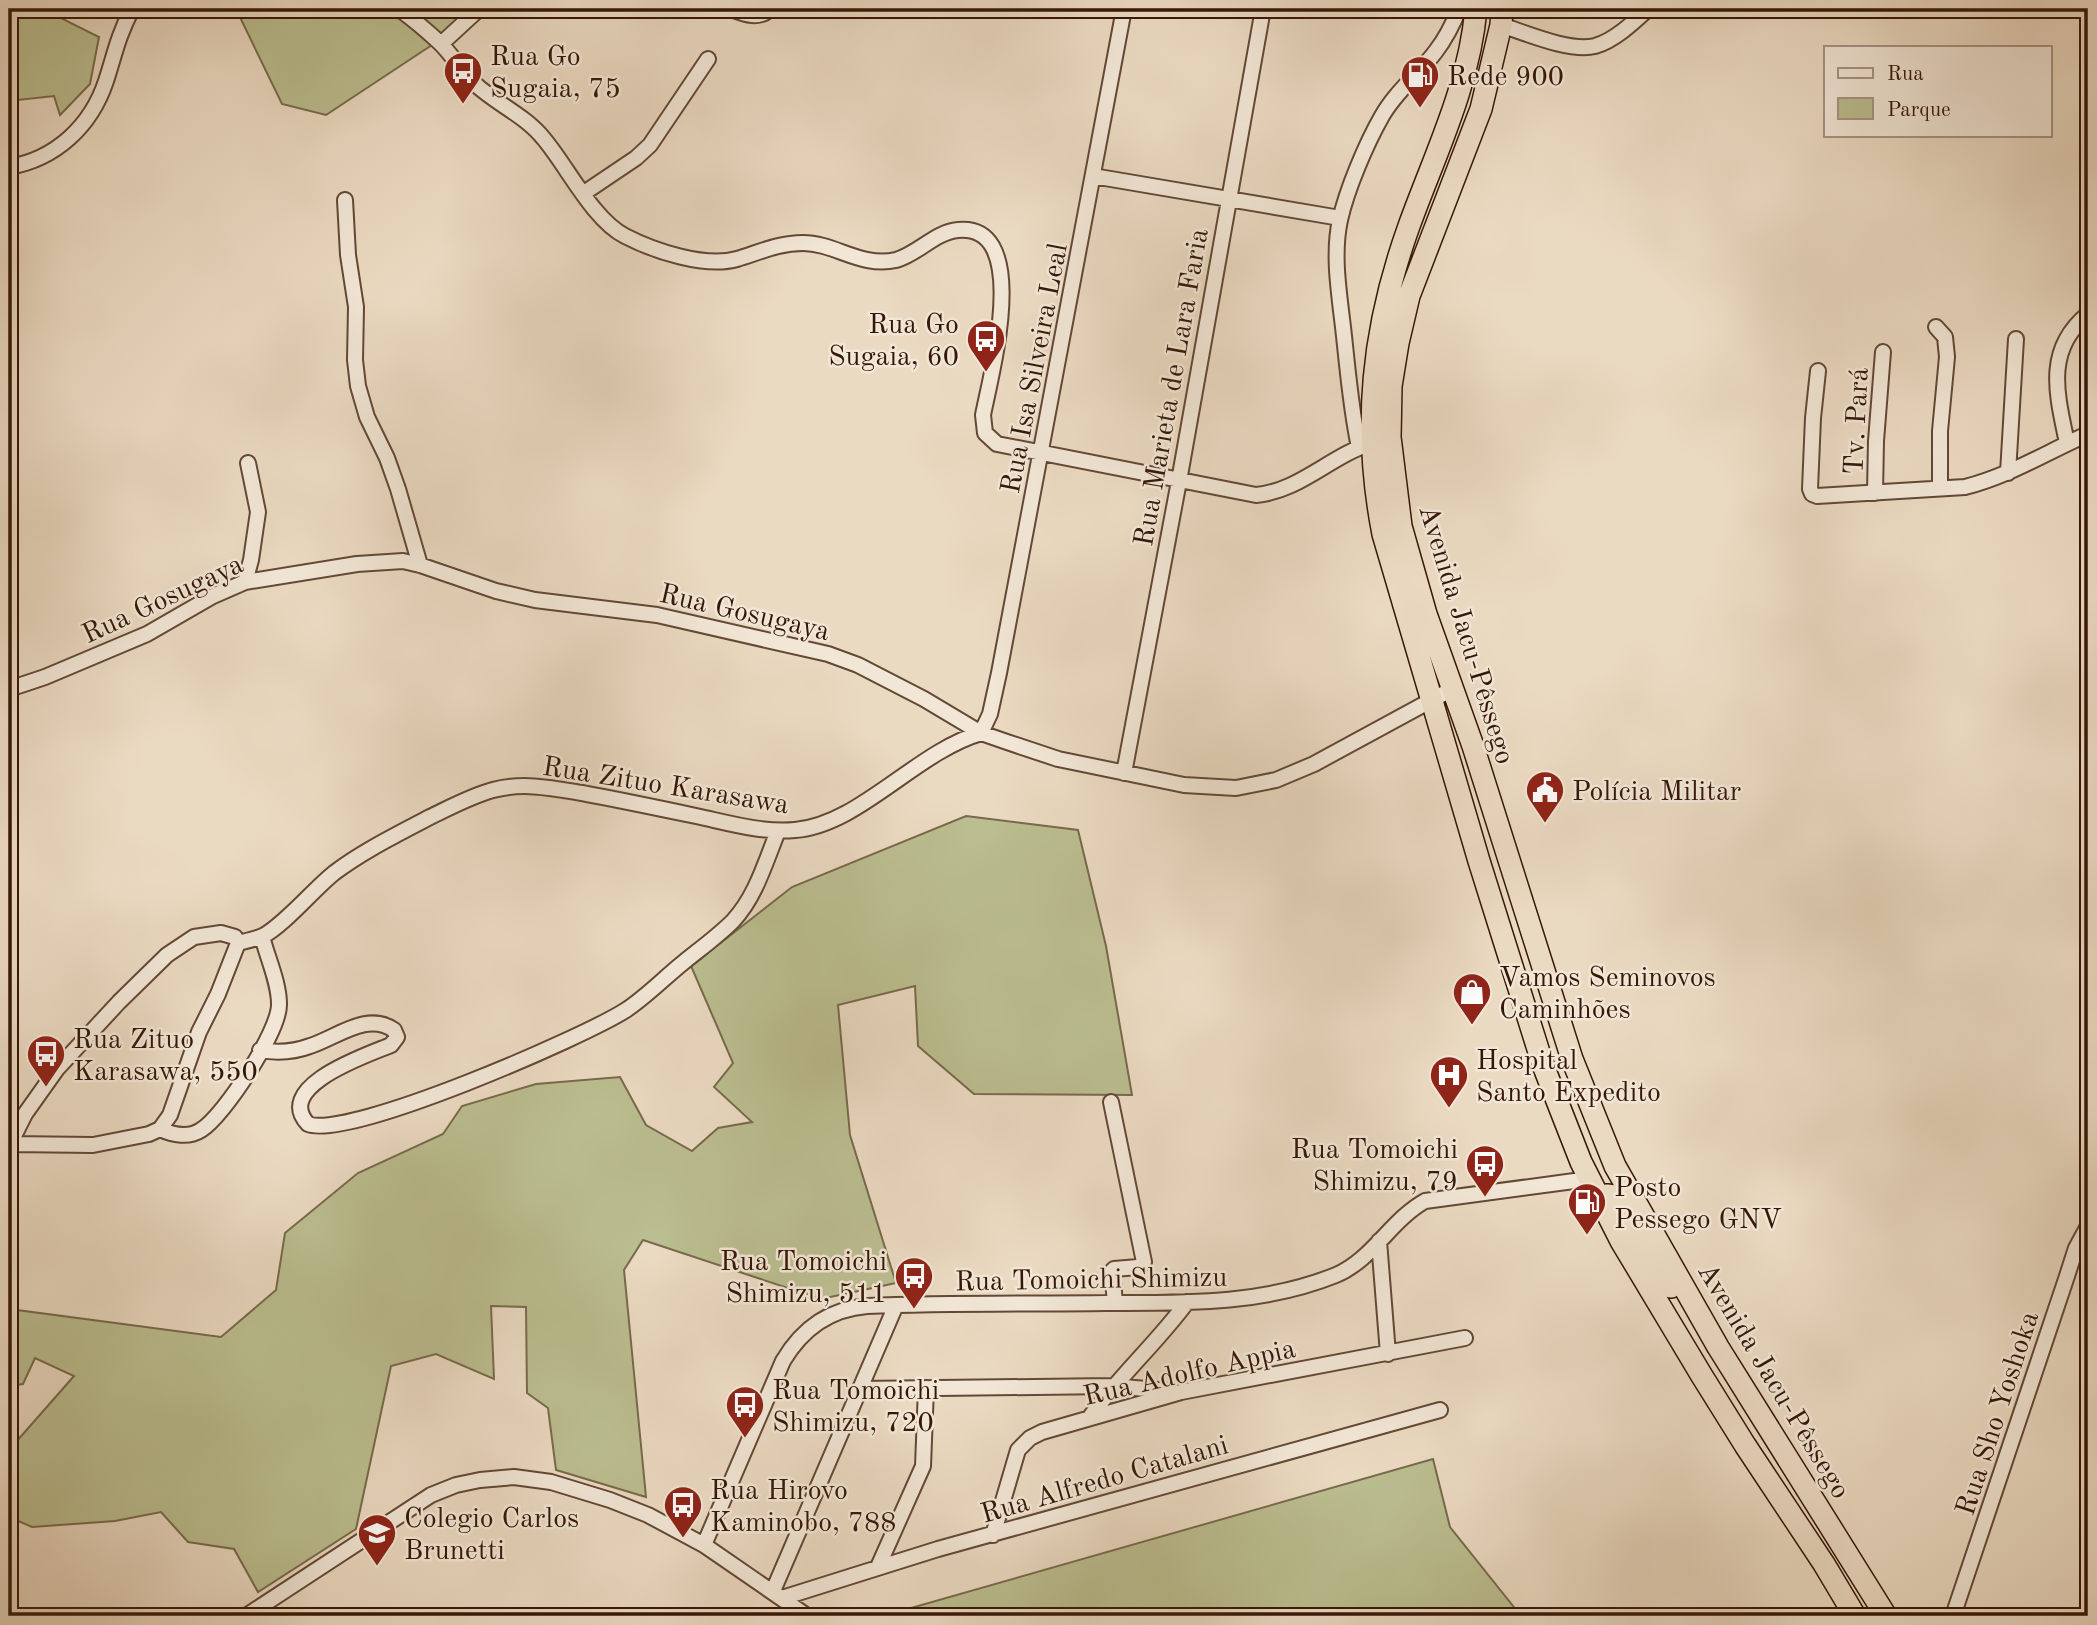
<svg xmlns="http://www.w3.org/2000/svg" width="2097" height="1625" viewBox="0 0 2097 1625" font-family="'Old Standard TT',serif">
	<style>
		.green { fill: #bbbe90; stroke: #786a4c; stroke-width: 2 }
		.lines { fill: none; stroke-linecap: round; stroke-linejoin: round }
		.minor-casing { stroke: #634836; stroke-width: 18 }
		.highway-casing { stroke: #361707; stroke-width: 24 }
		.minor { stroke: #f2e7d7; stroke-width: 14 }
		.highway { stroke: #ebdac2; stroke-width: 21 }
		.labels { text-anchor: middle; stroke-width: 5; stroke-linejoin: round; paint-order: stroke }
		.poi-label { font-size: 28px; fill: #361707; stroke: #f2e7d7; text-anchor: start }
		.street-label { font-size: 28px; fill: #361707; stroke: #f2e7d7 }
	</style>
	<rect width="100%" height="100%" fill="#ebdac2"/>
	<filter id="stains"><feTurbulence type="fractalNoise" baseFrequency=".00286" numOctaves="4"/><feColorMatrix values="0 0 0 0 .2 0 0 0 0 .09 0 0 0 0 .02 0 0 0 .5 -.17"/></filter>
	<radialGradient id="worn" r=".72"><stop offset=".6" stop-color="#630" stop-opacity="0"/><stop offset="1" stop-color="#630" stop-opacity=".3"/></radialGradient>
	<!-- green -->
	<path class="green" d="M9,9H43L99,37L90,84L60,115L54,96L9,101Z
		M236,9H472L444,37L326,115L282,104Z
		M966,816L1078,830L1106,946L1132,1095L974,1094L918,1046L915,986L838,1005L850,1135L896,1283L821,1299L643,1240L624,1270L646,1497L556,1470L548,1408L527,1393L526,1307L491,1306L494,1379L436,1354L391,1366L356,1529L258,1592L234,1549L188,1542L161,1512L115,1521L32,1527L9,1517V1450L74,1376L35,1358L23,1384L9,1386V1309L221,1337L276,1290L285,1233L358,1173L443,1134L462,1106L536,1084L620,1077L646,1125L692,1151L718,1128L752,1122L714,1087L733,1063L691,966L792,887Z
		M1433,1459L1450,1527L1521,1616H883Z"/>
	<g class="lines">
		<!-- minor casing -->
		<g class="minor-casing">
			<path id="minor" d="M399,9C413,19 427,31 440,43C452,55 462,71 474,83C496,104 525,115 544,139C567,166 593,220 625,236C654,251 705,268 737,259C760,252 779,243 803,243C835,243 861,268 896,260C918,254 935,232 958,230C1033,223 990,378 983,415L985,433L997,444L1256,495C1300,491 1330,456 1372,443
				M731,9C744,14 758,20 770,9
				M1501,25C1526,33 1569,52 1595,46C1614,41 1634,22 1648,9
				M441,44L479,9
				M9,167C56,159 91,126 106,81C115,53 118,36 132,9
				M1093,176L1340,218
				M584,193L636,158L650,145L708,59
				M345,200L348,255L356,307L355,360L358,386L367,417L387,458L398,489L420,565
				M1936,327L1945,337L1947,357L1940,431V488
				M1818,371L1813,418L1810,489L1812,494L1817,496L1965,487C2009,476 2047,452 2088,434
				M2067,443C2057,395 2044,350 2088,314
				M1359,447C1351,410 1348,373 1344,336C1340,298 1332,257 1340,220C1347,189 1366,144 1382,116C1396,91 1419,74 1436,51C1446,38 1453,24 1459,9
				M2008,473L2016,339
				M1875,493L1876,441L1883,352
				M245,582L251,560L258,512L248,463
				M9,689L45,677L147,634L213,596L245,582L357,564L403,561L420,565L496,591L535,600L657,615L828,654L858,665L924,699L981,733L1007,742L1058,759L1184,785L1236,788L1276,780L1314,764L1454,688
				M1124,773L1179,481L1263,9
				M238,943C246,941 255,939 263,936C284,925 313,890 334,873C363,851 398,834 430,817C451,807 471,796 493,790C523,782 552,788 582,793C620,800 658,808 696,816C729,823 762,833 795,830C859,825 916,752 981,733L990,714L999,673L1124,9
				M260,1050C277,1053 294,1052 310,1046C336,1038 367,1011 394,1030L397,1037L391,1045C370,1054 272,1086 308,1124C348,1140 584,1037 626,1010C647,996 664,978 684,962C700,949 718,936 733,921C756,896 765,863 778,831
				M1111,1102L1144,1262L1138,1267L1114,1269L1112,1271L1115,1303
				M160,1129C173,1135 189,1138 201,1130C224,1116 280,1030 279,1004C279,982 267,957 262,936
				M9,1149L10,1144L25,1114L57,1069L119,1002L167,955L194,937L221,933L235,937L238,943L218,994L199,1032L170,1115L160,1129L149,1134L93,1145L10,1144
				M1379,1241L1388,1354
				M859,1389L1112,1386L1169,1391
				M1090,1417C1119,1376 1157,1343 1187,1302
				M993,1535L1018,1450L1030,1438L1042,1432L1181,1392L1465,1338
				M704,1545L783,1361C802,1329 829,1309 867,1306C947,1303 1026,1304 1106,1303C1184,1303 1262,1305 1336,1275C1372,1260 1391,1220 1425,1201L1589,1179
				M878,1567L923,1466L926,1388
				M773,1591L896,1305
				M782,1598L938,1549L1440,1410
				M246,1616L431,1495L456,1485L480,1480L514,1477L551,1482L610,1500L648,1515L704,1545L807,1616
				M1953,1616L2067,1276L2076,1248L2088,1226"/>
		</g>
		<!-- highway casing -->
		<g class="highway-casing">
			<path id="highway" d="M1476,9C1469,87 1435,154 1409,226C1372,329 1362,426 1383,534L1479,861L1543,1065L1581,1162L1621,1241L1702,1376L1745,1445L1824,1564L1855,1616
				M1502,9L1501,25L1481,109L1409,296L1398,343L1391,386L1390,437L1401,526L1426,614L1473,746L1572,1059L1615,1166L1718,1347L1886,1616
				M1601,1204L1607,1195L1614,1196L1657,1274L1671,1287"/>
		</g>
		<!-- minor -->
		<use href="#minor" class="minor"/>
		<!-- highway -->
		<use href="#highway" class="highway"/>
	</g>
	<!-- icons -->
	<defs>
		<g id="bus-pin" transform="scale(2.0125)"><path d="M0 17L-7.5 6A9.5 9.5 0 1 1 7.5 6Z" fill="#8f2418" stroke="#f2e7d7"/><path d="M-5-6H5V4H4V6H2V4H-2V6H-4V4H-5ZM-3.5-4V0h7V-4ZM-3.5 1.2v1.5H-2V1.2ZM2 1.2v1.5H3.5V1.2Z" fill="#fff"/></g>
		<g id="fuel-pin" transform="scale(2.0125)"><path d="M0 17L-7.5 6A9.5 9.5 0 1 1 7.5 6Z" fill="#8f2418" stroke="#f2e7d7"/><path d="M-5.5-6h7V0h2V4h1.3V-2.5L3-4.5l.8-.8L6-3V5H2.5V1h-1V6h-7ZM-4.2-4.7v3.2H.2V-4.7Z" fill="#fff"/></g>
		<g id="civic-pin" transform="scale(2.0125)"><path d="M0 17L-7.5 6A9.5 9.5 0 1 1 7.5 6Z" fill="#8f2418" stroke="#f2e7d7"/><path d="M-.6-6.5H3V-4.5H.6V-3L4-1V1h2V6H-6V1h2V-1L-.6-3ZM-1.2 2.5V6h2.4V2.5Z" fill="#fff"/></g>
		<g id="shop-pin" transform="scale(2.0125)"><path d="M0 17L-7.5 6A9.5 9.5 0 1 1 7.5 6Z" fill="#8f2418" stroke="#f2e7d7"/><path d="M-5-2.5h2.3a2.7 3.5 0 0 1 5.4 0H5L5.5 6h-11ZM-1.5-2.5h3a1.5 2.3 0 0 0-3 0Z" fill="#fff"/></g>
		<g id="hospital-pin" transform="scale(2.0125)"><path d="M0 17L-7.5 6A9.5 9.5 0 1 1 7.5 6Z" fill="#8f2418" stroke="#f2e7d7"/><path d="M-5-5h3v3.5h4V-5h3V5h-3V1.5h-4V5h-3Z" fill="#fff"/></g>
		<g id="school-pin" transform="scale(2.0125)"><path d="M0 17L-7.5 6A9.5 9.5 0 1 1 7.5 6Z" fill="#8f2418" stroke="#f2e7d7"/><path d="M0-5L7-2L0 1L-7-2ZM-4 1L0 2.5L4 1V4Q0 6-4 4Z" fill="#fff"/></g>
	</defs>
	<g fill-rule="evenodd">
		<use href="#bus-pin" x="463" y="71"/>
		<use href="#fuel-pin" x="1420" y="75"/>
		<use href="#bus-pin" x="986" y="339"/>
		<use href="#civic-pin" x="1545" y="790"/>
		<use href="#shop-pin" x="1472" y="992"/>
		<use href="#bus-pin" x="46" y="1054"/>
		<use href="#hospital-pin" x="1449" y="1075"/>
		<use href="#bus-pin" x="1485" y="1164"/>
		<use href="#fuel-pin" x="1587" y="1202"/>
		<use href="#bus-pin" x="914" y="1276"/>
		<use href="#bus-pin" x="745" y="1405"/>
		<use href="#bus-pin" x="683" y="1505"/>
		<use href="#school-pin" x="377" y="1533"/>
	</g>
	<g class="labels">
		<!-- poi labels -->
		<g class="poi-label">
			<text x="490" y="65">Rua Go<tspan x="490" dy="32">Sugaia, 75</tspan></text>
			<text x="1447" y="85">Rede 900</text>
			<text x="959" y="333" text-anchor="end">Rua Go<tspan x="959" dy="32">Sugaia, 60</tspan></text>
			<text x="1572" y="800">Polícia Militar</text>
			<text x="1499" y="986">Vamos Seminovos<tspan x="1499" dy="32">Caminhões</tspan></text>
			<text x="73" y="1048">Rua Zituo<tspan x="73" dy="32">Karasawa, 550</tspan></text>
			<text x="1476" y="1069">Hospital<tspan x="1476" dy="32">Santo Expedito</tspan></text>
			<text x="1458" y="1158" text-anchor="end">Rua Tomoichi<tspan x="1458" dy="32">Shimizu, 79</tspan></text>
			<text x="1614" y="1196">Posto<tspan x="1614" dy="32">Pessego GNV</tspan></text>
			<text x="887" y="1270" text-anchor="end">Rua Tomoichi<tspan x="887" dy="32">Shimizu, 511</tspan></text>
			<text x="772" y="1399">Rua Tomoichi<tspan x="772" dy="32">Shimizu, 720</tspan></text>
			<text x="710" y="1499">Rua Hirovo<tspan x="710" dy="32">Kaminobo, 788</tspan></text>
			<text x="404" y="1527">Colegio Carlos<tspan x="404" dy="32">Brunetti</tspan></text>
		</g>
		<!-- street labels -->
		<g class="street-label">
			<text transform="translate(1033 368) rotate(-79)" y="10">Rua Isa Silveira Leal</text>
			<text transform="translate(1170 387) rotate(-80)" y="10">Rua Marieta de Lara Faria</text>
			<text transform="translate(1855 421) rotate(-87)" y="10">Tv. Pará</text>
			<text transform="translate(162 598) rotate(-25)" y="10">Rua Gosugaya</text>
			<text transform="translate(745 611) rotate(13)" y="10">Rua Gosugaya</text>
			<text transform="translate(1468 634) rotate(73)" y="10">Avenida Jacu-Pêssego</text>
			<text transform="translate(666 784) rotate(9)" y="10">Rua Zituo Karasawa</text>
			<text transform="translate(1091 1278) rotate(-1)" y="10">Rua Tomoichi Shimizu</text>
			<text transform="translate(1189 1371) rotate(-13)" y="10">Rua Adolfo Appia</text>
			<text transform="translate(1775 1380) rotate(59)" y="10">Avenida Jacu-Pêssego</text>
			<text transform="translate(1996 1413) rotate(-72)" y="10">Rua Sho Yoshoka</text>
			<text transform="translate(1104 1478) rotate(-16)" y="10">Rua Alfredo Catalani</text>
		</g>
	</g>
	<!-- margin -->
	<rect width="2097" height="1625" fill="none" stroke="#ebdac2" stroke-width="35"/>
	<rect x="10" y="10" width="2076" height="1604" fill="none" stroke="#361707" stroke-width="3.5"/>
	<rect x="18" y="18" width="2062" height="1590" fill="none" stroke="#361707" stroke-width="2"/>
	<!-- legend -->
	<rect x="1824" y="46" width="228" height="91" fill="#f2e7d7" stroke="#a79484" stroke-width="2"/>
	<rect x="1838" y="68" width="35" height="10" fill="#f2e7d7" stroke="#a79484" stroke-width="2"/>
	<text x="1887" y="80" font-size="21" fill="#361707">Rua</text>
	<rect x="1838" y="98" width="35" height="21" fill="#bbbe90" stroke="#a79484" stroke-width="2"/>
	<text x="1887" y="116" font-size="21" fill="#361707">Parque</text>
	<rect width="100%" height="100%" filter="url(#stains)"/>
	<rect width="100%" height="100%" fill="url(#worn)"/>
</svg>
